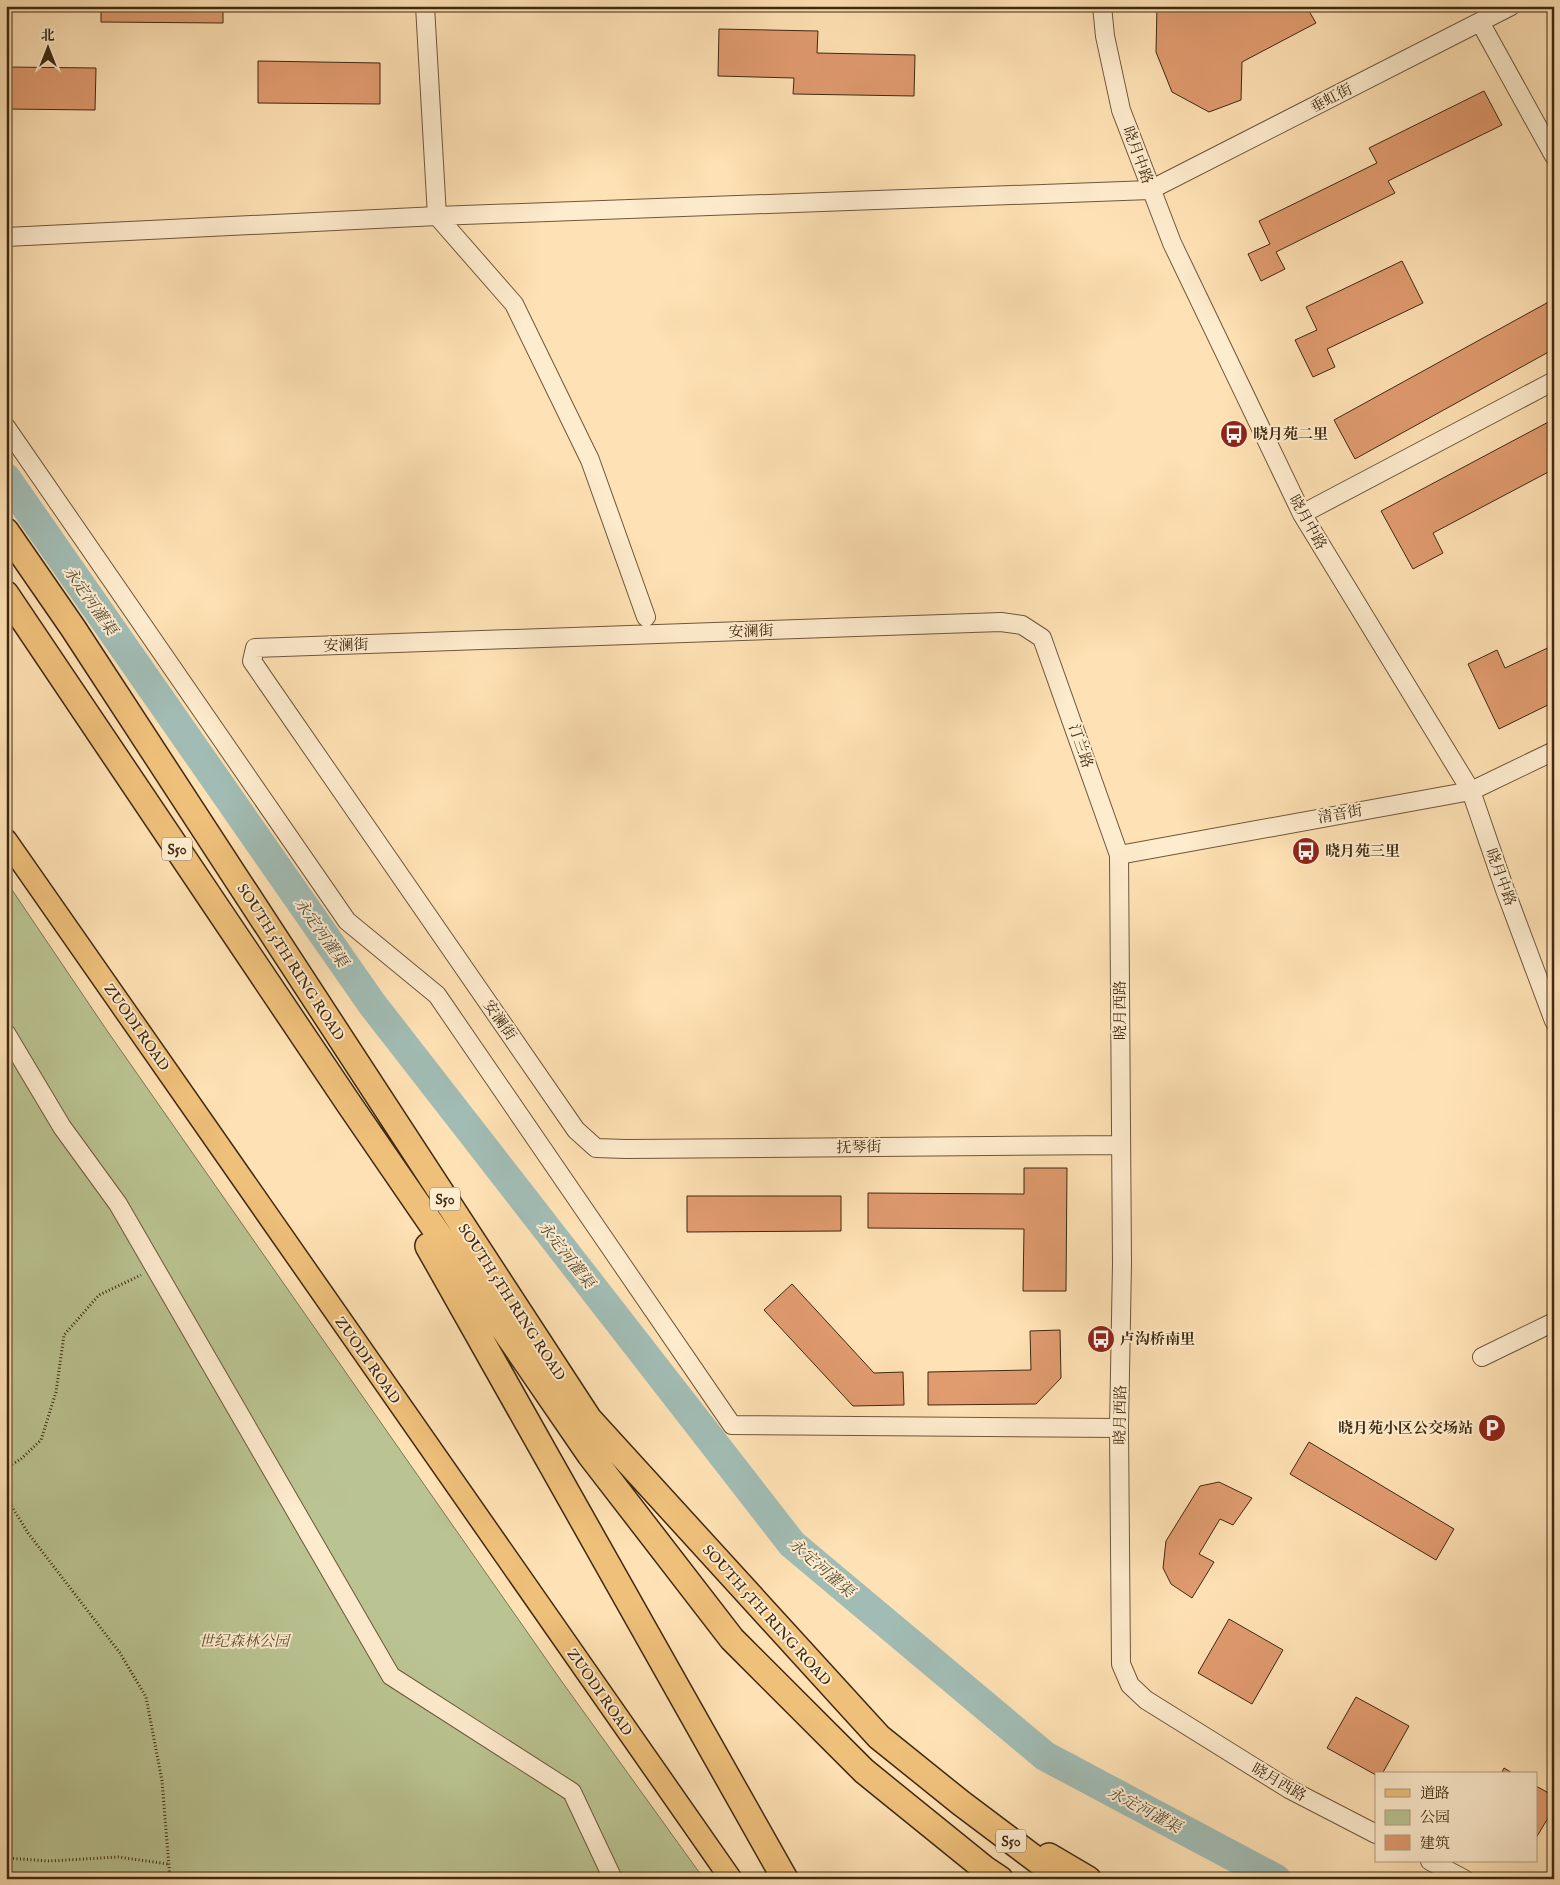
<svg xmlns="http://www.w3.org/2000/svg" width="1560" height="1885" viewBox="0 0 1560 1885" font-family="'IM FELL English','Noto Serif SC',serif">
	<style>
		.green { fill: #bac492; stroke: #7c7652 }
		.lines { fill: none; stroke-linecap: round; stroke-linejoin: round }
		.river { stroke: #a1bcb4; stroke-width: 30 }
		.building { fill: #e09b6f; stroke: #3f2911 }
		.minor-casing { stroke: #6f573a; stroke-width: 20 }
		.major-casing { stroke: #3f2911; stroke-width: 24 }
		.highway-casing { stroke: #3f2911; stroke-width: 28 }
		.path { stroke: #3f2911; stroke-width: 3; stroke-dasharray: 1 2.5; stroke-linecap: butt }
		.minor { stroke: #feecce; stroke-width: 18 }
		.major { stroke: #efc07a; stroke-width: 21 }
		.highway { stroke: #efc07a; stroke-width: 25 }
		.labels { text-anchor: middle; stroke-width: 4; stroke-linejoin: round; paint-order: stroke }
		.shield { fill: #feecce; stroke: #78644a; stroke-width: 1 }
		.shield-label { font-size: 14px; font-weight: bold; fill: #3f2911 }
		.street-label { font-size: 15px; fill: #3f2911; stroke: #feecce }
		.poi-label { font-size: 15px; font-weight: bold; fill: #3f2911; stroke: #feecce; text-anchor: start }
		.park-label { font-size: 15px; font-style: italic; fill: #5e5031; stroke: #feecce }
		.water-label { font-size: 16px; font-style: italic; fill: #584e3a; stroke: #feecce }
	</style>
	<rect width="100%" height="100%" fill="#fee1b4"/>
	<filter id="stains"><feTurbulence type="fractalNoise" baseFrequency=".004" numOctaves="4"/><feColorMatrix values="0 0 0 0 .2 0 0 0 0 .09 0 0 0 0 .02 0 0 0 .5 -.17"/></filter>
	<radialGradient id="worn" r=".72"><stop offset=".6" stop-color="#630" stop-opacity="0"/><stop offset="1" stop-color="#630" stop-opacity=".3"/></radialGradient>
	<!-- green -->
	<path class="green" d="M6,881L108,1032L560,1679L704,1879H6Z"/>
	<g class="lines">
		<!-- river -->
		<path class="river" d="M6,478L372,1004L792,1544L1045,1756L1276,1879"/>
	</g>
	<!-- building -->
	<path class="building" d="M101,6H223V23L101,22Z
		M1157,6H1306L1316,23L1242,62L1241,100L1209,112L1172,92L1156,52Z
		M719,29L818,31L817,53L915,55L914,96L793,94L794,78L718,76Z
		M258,61L380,63V104L258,103Z
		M6,67L96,68L95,110L6,109Z
		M1484,91L1502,125L1388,181L1395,193L1276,252L1285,269L1261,281L1248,254L1270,244L1259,221L1377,163L1369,148Z
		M1402,261L1423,303L1327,349L1335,367L1313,377L1295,340L1317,330L1306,307Z
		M1554,299V349L1355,459L1334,420Z
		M1554,419V469L1433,533L1443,553L1413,569L1381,511Z
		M1554,645V702L1499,729L1468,664L1497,650L1505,668Z
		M1024,1168H1067L1066,1291H1023L1024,1229L868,1228V1193L1024,1194Z
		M687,1196H841V1231L687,1232Z
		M792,1284L874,1373L903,1372L904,1405L853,1406L764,1310Z
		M1060,1330L1061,1378L1036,1404L928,1405V1372L1031,1370L1030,1331Z
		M1309,1442L1454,1529L1436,1560L1290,1474Z
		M1219,1482L1252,1498L1233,1525L1220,1519L1199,1554L1214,1562L1192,1598L1171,1584L1163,1568L1166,1541L1200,1486Z
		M1229,1619L1283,1650L1252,1704L1198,1673Z
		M1356,1697L1409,1726L1382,1774L1376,1775L1327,1748Z
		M1504,1768L1514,1774H1501Z
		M1536,1786L1554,1796V1808L1536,1838Z"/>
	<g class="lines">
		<!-- minor casing -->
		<g class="minor-casing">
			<path id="minor" d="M425,6L437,216L514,304L590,460L646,617
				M1102,6L1105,36L1121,110L1172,243L1302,514L1471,791L1505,890L1554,1021
				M1480,22L1554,156
				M6,237L437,216L1150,190L1511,6
				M6,427L347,921L437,995L732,1425L1119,1428
				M1302,514L1554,381
				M1119,855L1471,791L1554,751
				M6,1033L62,1127L118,1204L391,1676L572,1792L613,1879
				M1121,1145L626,1149L596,1148L576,1130L267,683L252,661L255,648L1001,622L1022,625L1042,638L1119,855L1122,1263L1119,1428L1121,1664L1130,1685L1146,1700L1289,1789L1376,1834
				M1482,1357L1554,1322
				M1430,1861L1464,1879"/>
		</g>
		<!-- major casing -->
		<g class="major-casing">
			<path id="major" d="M6,840L731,1879"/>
		</g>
		<!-- highway casing -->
		<g class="highway-casing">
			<path id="highway" d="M6,531L73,628L589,1419L879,1737L961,1803L1062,1879
				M6,594L349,1104L590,1455L732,1639L864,1771L985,1869L1000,1879
				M428,1246L785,1879
				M1049,1856L1088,1879"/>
		</g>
		<!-- path -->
		<path class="path" d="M6,1468L21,1459L41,1440L56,1392L64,1335L99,1295L141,1275
			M6,1497L28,1533L120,1653L146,1697L162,1781L170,1879
			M6,1858L49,1861L118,1857L168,1864"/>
		<!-- minor -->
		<use href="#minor" class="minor"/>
		<!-- major -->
		<use href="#major" class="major"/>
		<!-- highway -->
		<use href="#highway" class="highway"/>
	</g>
	<!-- icons -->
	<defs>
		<g id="bus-disc" transform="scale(1.4375)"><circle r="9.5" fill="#8f2418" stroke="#feecce"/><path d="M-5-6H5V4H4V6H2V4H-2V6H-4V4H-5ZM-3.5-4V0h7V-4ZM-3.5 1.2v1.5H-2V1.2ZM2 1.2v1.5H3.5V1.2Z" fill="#fff"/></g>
		<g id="parking-disc" transform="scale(1.4375)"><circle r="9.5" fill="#8f2418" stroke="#feecce"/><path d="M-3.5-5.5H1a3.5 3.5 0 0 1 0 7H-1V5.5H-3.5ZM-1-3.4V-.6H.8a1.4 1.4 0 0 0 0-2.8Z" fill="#fff"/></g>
	</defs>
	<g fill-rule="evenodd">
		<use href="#bus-disc" x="1234" y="434"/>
		<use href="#bus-disc" x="1306" y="851"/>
		<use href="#bus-disc" x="1101" y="1339"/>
		<use href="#parking-disc" x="1492" y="1428"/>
	</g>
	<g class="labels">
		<!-- shield labels -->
		<g class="shield">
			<rect x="162" y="837.5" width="30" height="23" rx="4"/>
			<rect x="430" y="1187.5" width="30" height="23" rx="4"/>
			<rect x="996" y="1829.5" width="30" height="23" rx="4"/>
		</g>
		<g class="shield-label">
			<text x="177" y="854">S50</text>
			<text x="445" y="1204">S50</text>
			<text x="1011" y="1846">S50</text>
		</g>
		<!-- street labels -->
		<g class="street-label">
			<text transform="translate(1331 98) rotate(-27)" y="5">垂虹街</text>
			<text transform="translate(1138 155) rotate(70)" y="5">晓月中路</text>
			<text transform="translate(1308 522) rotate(61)" y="5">晓月中路</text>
			<text transform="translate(751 631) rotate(-2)" y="5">安澜街</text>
			<text transform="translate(346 645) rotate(-2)" y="5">安澜街</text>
			<text transform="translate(1081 746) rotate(71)" y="5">汀兰路</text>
			<text transform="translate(1340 814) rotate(-10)" y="5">清音街</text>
			<text transform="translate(1501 877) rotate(70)" y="5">晓月中路</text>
			<text transform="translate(291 962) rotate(57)" y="5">SOUTH 5TH RING ROAD</text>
			<text transform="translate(1120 1010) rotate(-90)" y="5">晓月西路</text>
			<text transform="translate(500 1020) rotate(55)" y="5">安澜街</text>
			<text transform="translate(137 1027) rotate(55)" y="5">ZUODI ROAD</text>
			<text transform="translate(859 1147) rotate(-1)" y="5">抚琴街</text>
			<text transform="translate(512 1302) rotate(57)" y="5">SOUTH 5TH RING ROAD</text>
			<text transform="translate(368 1360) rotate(55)" y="5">ZUODI ROAD</text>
			<text transform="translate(1120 1415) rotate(-89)" y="5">晓月西路</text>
			<text transform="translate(767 1615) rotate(48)" y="5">SOUTH 5TH RING ROAD</text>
			<text transform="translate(600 1692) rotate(55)" y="5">ZUODI ROAD</text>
			<text transform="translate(1279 1782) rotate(30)" y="5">晓月西路</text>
		</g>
		<!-- poi labels -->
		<g class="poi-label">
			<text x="1253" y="439">晓月苑二里</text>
			<text x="1325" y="856">晓月苑三里</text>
			<text x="1120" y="1344">卢沟桥南里</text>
			<text x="1473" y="1433" text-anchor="end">晓月苑小区公交场站</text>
		</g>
		<!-- park labels -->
		<g class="park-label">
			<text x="244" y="1646">世纪森林公园</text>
		</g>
		<!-- water labels -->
		<g class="water-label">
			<text transform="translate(91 600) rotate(55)" y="6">永定河灌渠</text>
			<text transform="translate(322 932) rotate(55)" y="6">永定河灌渠</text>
			<text transform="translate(567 1254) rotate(52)" y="6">永定河灌渠</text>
			<text transform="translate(822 1567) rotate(41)" y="6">永定河灌渠</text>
			<text transform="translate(1145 1809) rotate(28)" y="6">永定河灌渠</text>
		</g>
	</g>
	<!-- margin -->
	<rect width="1560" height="1885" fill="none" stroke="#fee1b4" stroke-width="25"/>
	<rect x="8" y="8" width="1545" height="1870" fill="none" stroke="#3f2911" stroke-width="2.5"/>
	<rect x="12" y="12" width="1535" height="1860" fill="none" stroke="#3f2911"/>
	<!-- legend -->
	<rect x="1375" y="1772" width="162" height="90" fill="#feecce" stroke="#b29e82"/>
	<rect x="1385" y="1789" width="25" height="8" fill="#efc07a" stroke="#b29e82"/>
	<text x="1420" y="1798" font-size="15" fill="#3f2911">道路</text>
	<rect x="1385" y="1810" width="25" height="15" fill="#bac492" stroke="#b29e82"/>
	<text x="1420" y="1822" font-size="15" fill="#3f2911">公园</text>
	<rect x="1385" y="1835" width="25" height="15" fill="#e09b6f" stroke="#b29e82"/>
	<text x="1420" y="1848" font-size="15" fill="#3f2911">建筑</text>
	<!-- north arrow -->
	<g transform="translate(48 48)" stroke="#feecce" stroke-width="4" paint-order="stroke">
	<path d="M0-4L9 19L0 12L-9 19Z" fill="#3f2911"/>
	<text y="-8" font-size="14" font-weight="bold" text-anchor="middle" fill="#3f2911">北</text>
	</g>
	<rect width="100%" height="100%" filter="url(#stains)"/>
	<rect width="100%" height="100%" fill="url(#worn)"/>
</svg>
